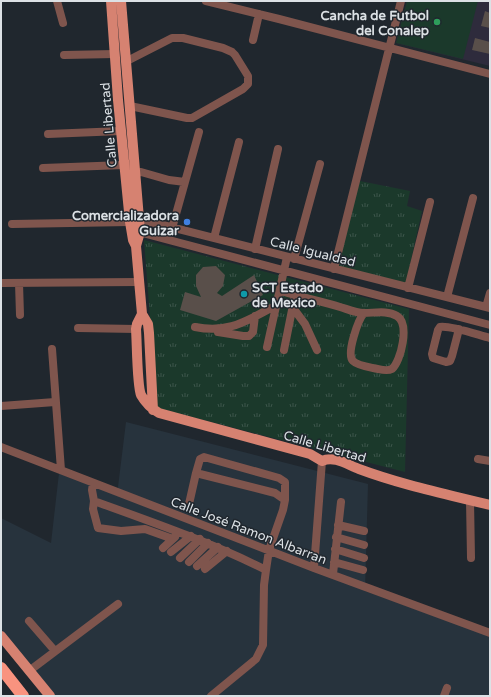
<svg xmlns="http://www.w3.org/2000/svg" width="491" height="697" viewBox="0 0 491 697" font-family="'Varela Round',sans-serif">
	<style>
		.built { fill: #27333d }
		.education { fill: #2e2b3c }
		.grass { fill: #1b392b }
		.park { fill: url(#park-tufts) }
		.building { fill: #594f4a }
		.lines { fill: none; stroke-linecap: round; stroke-linejoin: round }
		.minor { stroke: #7f554d; stroke-width: 8 }
		.major { stroke: #d68271; stroke-width: 10 }
		.highway { stroke: #f9937f; stroke-width: 12 }
		.leisure-dot { fill: #2e9e5b; stroke: #20272e; stroke-width: 1.5 }
		.shop-dot { fill: #3f7fe0; stroke: #20272e; stroke-width: 1.5 }
		.culture-dot { fill: #0f9aa8; stroke: #20272e; stroke-width: 1.5 }
		.labels { text-anchor: middle; stroke-width: 3; stroke-linejoin: round; paint-order: stroke }
		.poi-label { font-size: 13px; font-weight: bold; fill: #dce1e5; stroke: #20272e; text-anchor: end }
		.street-label { font-size: 13px; fill: #dce1e5; stroke: #20272e }
	</style>
	<defs>
		<pattern id="park-tufts" width="24" height="20" patternUnits="userSpaceOnUse"><rect width="24" height="20" fill="#1b392b"/><path d="M3 7l-1-3M5 7V3M7 7l1-3M15 17l-1-3M17 17v-4M19 17l1-3" fill="none" stroke="#3c554a"/></pattern>
	</defs>
	<rect width="100%" height="100%" fill="#20272e"/>
	<!-- built -->
	<path class="built" d="M126,422L368,484L365,591L490,636V696H54L1,631V518L51,543L59,473L117,495Z"/>
	<!-- education -->
	<path class="education" d="M407,1H490V66L396,43Z"/>
	<!-- grass -->
	<path class="grass" d="M407,1H478L463,59L396,43Z"/>
	<!-- park -->
	<path class="park" d="M360,181L410,191L407,206L422,211L405,287L335,269Z
		M144,240L409,309L405,472L157,408Z"/>
	<!-- building -->
	<path class="building" d="M485,11L490,13V28L481,26Z
		M475,38L490,42V54L472,50Z
		M216,266L225,275L223,286L217,293L222,296L254,275L263,295L216,321L180,310L185,292L201,297L196,286V275L203,267Z"/>
	<g class="lines">
		<!-- minor -->
		<path class="minor" d="M57,1L63,23
			M206,1L279,19L490,74
			M253,40L259,14
			M64,55L115,54
			M127,61L172,38H183L223,48L232,52L235,55L248,76V84L243,89L192,118H187L130,106
			M48,134L121,131
			M43,168L124,165
			M135,173L141,172L169,180L185,182
			M12,224L130,222L139,219L490,308
			M135,231L490,325
			M171,232L199,132
			M214,238L239,142
			M255,249L278,149
			M294,259L320,164
			M334,269L401,1
			M1,283L139,282
			M19,283L20,315
			M408,288L430,202
			M281,291C300,297 320,301 340,307C347,309 356,313 364,313C375,313 387,310 397,316C410,324 401,361 392,369C386,372 380,369 373,368C368,367 357,365 353,361C346,354 358,320 364,313
			M447,297L473,198
			M486,307L490,293
			M293,308L305,324L317,350
			M195,327C230,334 247,320 277,305
			M78,328L136,329
			M459,329L452,356L450,361L446,362L433,358L432,354L438,330L440,327C450,325 478,335 490,338
			M218,332L243,336H249L253,332L255,316
			M267,347L287,257
			M52,349L61,470
			M284,350L295,295
			M1,406L55,402
			M1,447L314,568L490,633
			M478,459L490,461
			M196,473L275,493L285,500L283,510L269,550L266,570
			M93,483L92,490L94,501
			M470,500L471,558
			M189,504L196,473L200,459L204,457L279,478L285,482V500
			M338,525L364,531
			M336,537L364,545
			M173,539L145,529L121,531L98,528L93,509L94,501C152,522 210,542 266,570L264,585L263,645L256,659L211,696
			M163,548L175,537
			M335,549L364,558
			M171,552L191,536
			M180,558L200,539
			M189,562L208,543
			M334,562L363,570
			M197,566L218,547
			M314,568L322,461
			M205,569L227,551
			M333,574L341,502
			M29,621L55,651
			M29,671L118,604
			M444,696L447,688"/>
		<!-- major -->
		<path class="major" d="M111,1L118,100L130,222L133,240L136,246L142,314L148,324L149,333L153,410
			M121,1L139,219L140,232L136,246
			M142,314L137,324L136,329C137,342 137,386 141,395C145,402 152,409 159,413L310,454L322,461C334,455 348,465 359,469C402,485 446,494 490,505
			M1,636L50,696"/>
		<!-- highway -->
		<path class="highway" d="M1,668L23,696"/>
	</g>
	<!-- markers -->
	<circle class="leisure-dot" cx="437" cy="22" r="4"/>
	<circle class="shop-dot" cx="187" cy="222" r="4"/>
	<circle class="culture-dot" cx="244" cy="294" r="4"/>
	<g class="labels">
		<!-- poi labels -->
		<g class="poi-label">
			<text x="429" y="20">Cancha de Futbol<tspan x="429" dy="15">del Conalep</tspan></text>
			<text x="179" y="220">Comercializadora<tspan x="179" dy="15">Guizar</tspan></text>
			<text x="252" y="292" text-anchor="start">SCT Estado<tspan x="252" dy="15">de Mexico</tspan></text>
		</g>
		<!-- street labels -->
		<g class="street-label">
			<text transform="translate(108 125) rotate(-95)" y="5">Calle Libertad</text>
			<text transform="translate(313 251) rotate(14)" y="5">Calle Igualdad</text>
			<text transform="translate(325 446) rotate(16)" y="5">Calle Libertad</text>
			<text transform="translate(249 530) rotate(21)" y="5">Calle José Ramon Albarran</text>
		</g>
	</g>
	<!-- border -->
	<rect width="491" height="697" fill="none" stroke="#dce1e5" stroke-width="4"/>
</svg>
